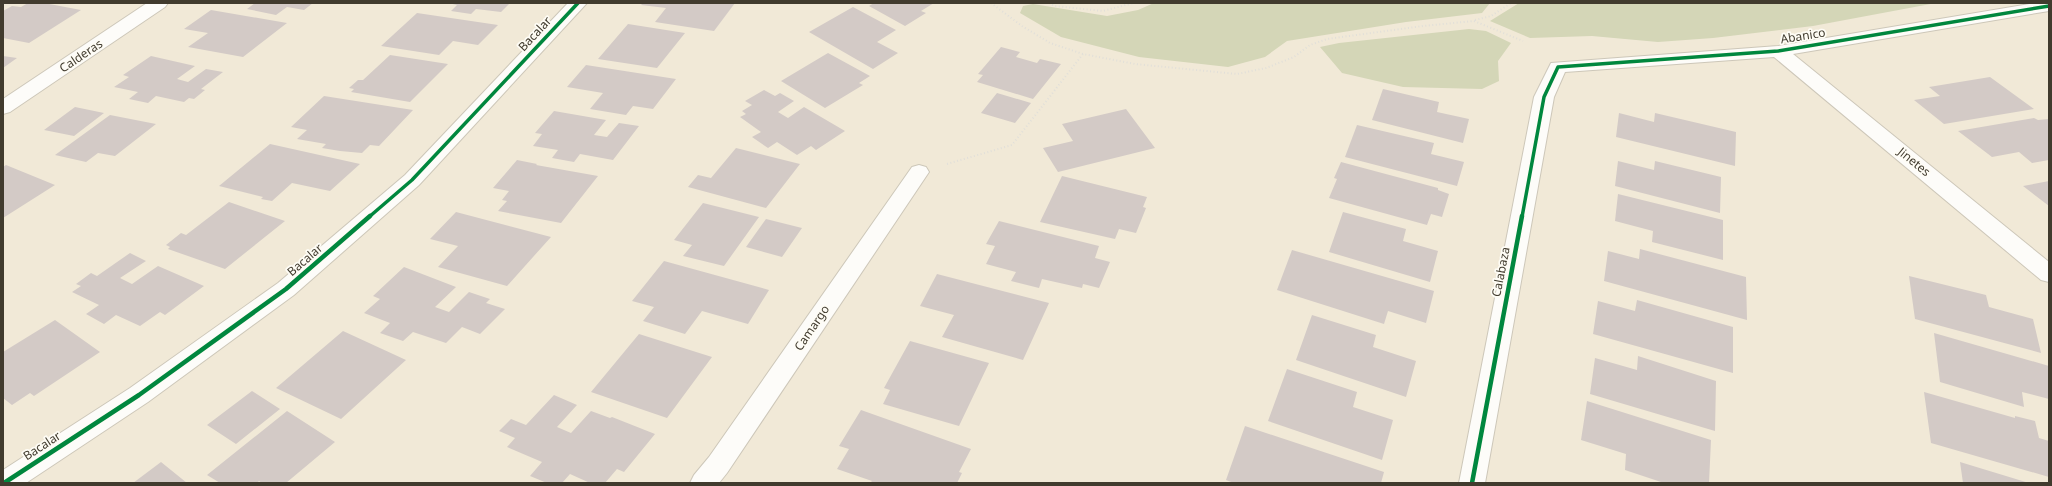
<svg xmlns="http://www.w3.org/2000/svg" width="2052" height="486" viewBox="0 0 2052 486" font-family="'Noto Sans',sans-serif">
	<style>
		.green { fill: #d4d6b7 }
		.building { fill: #d3cac6 }
		.lines { fill: none; stroke-linecap: round; stroke-linejoin: round }
		.minor-casing { stroke: #cdc7b9; stroke-width: 2 }
		.path { stroke: #e1dfd9; stroke-width: 2; stroke-dasharray: 1 2.5; stroke-linecap: butt }
		.minor { fill: #fdfcf9; fill-rule: evenodd }
		.cycleway-far1-casing { stroke: #fefcf5; stroke-width: 5.5 }
		.cycleway-casing { stroke: #fefcf5; stroke-width: 7 }
		.cycleway-far1 { stroke: #00873e; stroke-width: 3.5 }
		.cycleway { stroke: #00873e; stroke-width: 4.5 }
		.labels { text-anchor: middle; stroke-width: 3.5; stroke-linejoin: round; paint-order: stroke }
		.street-label { font-size: 12px; fill: #413b2e; stroke: #fefcf5 }
	</style>
	<rect width="100%" height="100%" fill="#f1e9d7"/>
	<!-- green -->
	<path class="green" d="M1154,3H1490L1482,13L1406,22L1287,41L1265,57L1228,67L1139,57L1061,37L1020,13L1023,6L1033,4L1107,16L1138,10Z
		M1519,3H1936L1813,26L1713,38L1658,42L1592,36L1530,38L1490,21Z
		M1469,29L1486,31L1511,43L1498,61L1499,81L1482,89L1403,87L1342,73L1320,47L1339,43Z"/>
	<!-- building -->
	<path class="building" d="M28,3H44L81,10L29,43L3,38V11L12,6L21,7Z
		M255,3H313L304,10L287,7L276,15L247,9Z
		M448,3H510L501,12L476,9L471,14L451,11L457,5Z
		M643,3H735L714,31L655,22L666,8L641,5Z
		M874,3H934L921,11L926,13L905,26L869,6Z
		M853,7L896,30L877,42L898,53L873,69L809,32Z
		M211,10L287,23L243,57L188,47L208,33L184,29Z
		M417,13L498,25L478,45L453,41L439,55L381,46Z
		M628,24L685,33L657,68L598,59Z
		M1001,47L1020,52L1016,57L1037,63L1040,59L1061,64L1033,99L977,82L983,75L978,74Z
		M828,53L870,76L859,83L863,85L825,108L781,81Z
		M390,55L448,64L410,102L351,92L354,89L349,88L358,80H363Z
		M3,56L17,58L3,68Z
		M151,56L195,66L177,79L188,82L206,69L223,72L201,89L205,90L194,99L189,98L184,102L156,96L148,103L129,99L138,92L114,87L129,77L123,75Z
		M586,65L676,79L653,109L633,106L626,115L590,109L603,93L567,87Z
		M1990,77L2034,109L1944,124L1914,100L1940,96L1929,87Z
		M1383,89L1439,102L1437,112L1469,119L1463,143L1372,120Z
		M764,90L775,96L780,93L794,101L778,112L788,118L804,107L845,131L816,150L811,146L797,155L777,142L768,148L752,137L761,132L740,117L746,114L742,111L752,105L745,101Z
		M997,93L1031,103L1015,123L981,113Z
		M324,96L413,110L379,146L370,145L362,153L340,151L322,148L326,144L297,139L307,130L291,127Z
		M75,107L104,113L74,136L44,130Z
		M1126,109L1155,148L1058,172L1043,148L1073,141L1062,124Z
		M554,111L606,120L594,135L607,137L619,123L639,126L613,160L580,154L574,162L552,158L558,150L533,146L542,134L535,133Z
		M1619,113L1654,122L1655,113L1736,132L1735,166L1616,137Z
		M110,115L156,124L115,156L98,153L86,162L55,155Z
		M2034,118L2038,120L2049,119V160L2032,163L2019,152L1992,157L1958,131Z
		M1357,125L1434,143L1431,154L1464,162L1457,186L1345,157Z
		M270,144L360,164L330,191L292,183L272,201L261,199L263,197L219,186Z
		M736,148L800,164L766,208L688,187L698,175L711,178Z
		M517,160L537,164L536,165L598,176L561,223L498,211L507,201L502,200L509,191L493,188Z
		M1618,161L1654,170L1655,161L1721,177L1720,213L1615,186Z
		M1341,162L1438,188V190L1449,194L1442,217L1431,214L1427,225L1329,198L1337,179L1334,178Z
		M6,165L55,185L3,218V167Z
		M1062,176L1147,197L1143,207L1146,208L1136,233L1119,229L1115,239L1040,222Z
		M2049,181V206L2023,186Z
		M1618,194L1723,220V260L1652,242L1653,231L1615,221Z
		M229,202L285,221L225,269L168,249L170,247L166,245L181,233L186,235Z
		M703,203L759,217L724,266L683,256L692,245L674,240Z
		M456,212L551,237L507,286L438,267L458,246L430,239Z
		M1343,212L1406,229L1403,241L1438,251L1430,282L1329,252Z
		M766,219L802,228L782,257L746,247Z
		M999,221L1099,246L1095,258L1110,262L1099,288L1083,284L1082,288L1042,279L1039,288L1011,281L1016,272L986,264L995,246L986,244Z
		M1640,249L1746,277L1747,320L1604,281L1608,251L1639,259Z
		M1292,250L1434,291L1426,323L1388,311L1384,324L1277,290Z
		M130,253L146,261L120,278L132,284L158,266L204,286L165,315L160,312L140,326L116,315L104,324L86,314L99,305L72,292L81,286L76,284L91,273L97,276Z
		M664,261L769,290L748,324L702,311L685,334L643,321L654,307L632,301Z
		M404,267L456,287L435,307L449,312L469,292L490,299L486,303L505,309L480,334L462,327L446,343L413,332L403,341L380,333L390,323L364,313L380,299L373,296Z
		M937,274L1049,303L1023,360L942,337L954,315L920,306Z
		M1909,276L1986,295L1989,307L2033,319L2041,353L1915,319Z
		M1637,300L1733,327V373L1593,334L1598,301L1635,311Z
		M1312,315L1376,335L1373,347L1416,361L1406,397L1296,360Z
		M55,320L100,352L34,396L30,393L12,405L3,398V352Z
		M343,331L406,360L341,419L276,388Z
		M1934,333L2049,366V399L2022,392L2024,407L1940,382Z
		M639,334L712,357L667,418L591,392Z
		M910,341L989,363L959,426L883,404L890,390L884,388Z
		M1638,356L1716,381L1715,431L1590,394L1595,358L1637,370Z
		M1287,369L1357,392L1353,407L1393,420L1382,460L1268,421Z
		M252,391L280,409L236,444L207,425Z
		M1924,392L2015,418V416L2035,421L2039,438L2049,441V477L1931,443Z
		M554,395L577,405L557,427L571,433L591,411L610,418L612,417L655,434L624,472L617,469L605,483H590L570,474L562,483H547L530,476L542,462L507,447L515,438L499,431L511,419L526,425Z
		M1587,401L1711,440L1709,483H1664L1625,470L1626,454L1581,440Z
		M861,410L971,449L959,472L962,473L957,483H870L872,481L837,469L849,449L839,446Z
		M287,411L335,442L286,483H262L259,481L257,483H220L207,475Z
		M1245,426L1384,472L1381,483H1234L1226,480Z
		M161,462L187,483H133Z
		M1960,462L2029,483H1963Z"/>
	<g class="lines">
		<!-- minor casing -->
		<g class="minor-casing">
			<path id="minor" d="M147,3H168L165,7L10,112L3,114V99Z
				M568,3H587L419,185L294,295L148,402L26,483H3V470L130,388L278,283L405,175Z
				M2035,3H2049V11L1793,54L2049,262V282L2041,280L1774,57L1565,72L1554,97L1485,483H1459L1534,97L1551,63L1778,46Z
				M919,165L926,167L929,172L727,473L719,483H690L694,475L709,457L912,167Z"/>
		</g>
		<!-- path -->
		<path class="path" d="M991,3L1022,26L1050,43L1083,54
			M1049,3L1055,6L1103,11L1133,3
			M1475,20L1491,16L1511,3
			M947,164L1012,145L1083,54L1135,64L1237,74L1266,68L1294,57L1310,45L1327,39L1423,26L1474,21L1523,41"/>
		<!-- minor -->
		<use href="#minor" class="minor"/>
		<!-- cycleway-far1 casing -->
		<g class="cycleway-far1-casing">
			<path id="cycleway-far1" d="M369,217L412,180L578,3
				M1522,217L1544,97L1558,67L1778,51L2049,6"/>
		</g>
		<!-- cycleway casing -->
		<g class="cycleway-casing">
			<path id="cycleway" d="M4,483L139,395L286,289L370,216
				M1472,483L1522,216"/>
		</g>
		<!-- cycleway-far1 -->
		<use href="#cycleway-far1" class="cycleway-far1"/>
		<!-- cycleway -->
		<use href="#cycleway" class="cycleway"/>
	</g>
	<g class="labels">
		<!-- street labels -->
		<g class="street-label">
			<text transform="translate(535 34) rotate(-47)" y="4">Bacalar</text>
			<text transform="translate(1803 36) rotate(-9)" y="4">Abanico</text>
			<text transform="translate(81 56) rotate(-34)" y="4">Calderas</text>
			<text transform="translate(1914 162) rotate(39)" y="4">Jinetes</text>
			<text transform="translate(305 260) rotate(-41)" y="4">Bacalar</text>
			<text transform="translate(1501 272) rotate(-79)" y="4">Calabaza</text>
			<text transform="translate(812 328) rotate(-56)" y="4">Camargo</text>
			<text transform="translate(42 446) rotate(-33)" y="4">Bacalar</text>
		</g>
	</g>
	<!-- border -->
	<rect width="2052" height="486" fill="none" stroke="#413b2e" stroke-width="8"/>
</svg>
